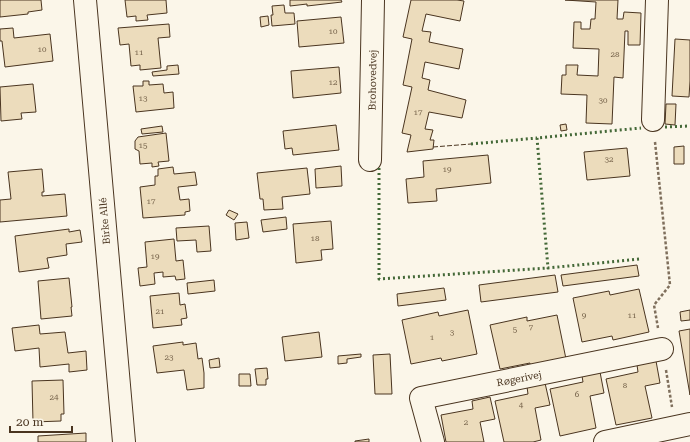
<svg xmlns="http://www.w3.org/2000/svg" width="690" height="442" viewBox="0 0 690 442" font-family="'Roboto Serif',serif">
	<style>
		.building { fill: #ecdcbc; stroke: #4a3520 }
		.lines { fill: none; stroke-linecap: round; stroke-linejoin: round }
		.minor-casing { stroke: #4a3520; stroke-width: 24 }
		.path { stroke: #7f6f5c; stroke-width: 2.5; stroke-dasharray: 3 2; stroke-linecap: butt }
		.minor { stroke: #fbf6e9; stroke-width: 22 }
		.hedge { stroke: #436837; stroke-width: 3; stroke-dasharray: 2 3; stroke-linecap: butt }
		.fence { stroke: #4a3520; stroke-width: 1; stroke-dasharray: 5 2; stroke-linecap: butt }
		.labels { text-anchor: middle; stroke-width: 3; stroke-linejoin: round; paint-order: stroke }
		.number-label { font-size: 8px; fill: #725f47 }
		.street-label { font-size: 10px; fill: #4a3520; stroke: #fbf6e9 }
	</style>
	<rect width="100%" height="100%" fill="#fbf6e9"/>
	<!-- building -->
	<path class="building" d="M0,0H41L42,10L28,12V14L0,17Z
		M125,0H166L167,13L147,15L148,20L136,21V16L127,17Z
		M290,0H341L342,2L307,6V4L290,6Z
		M411,0H457L464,1L460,21L426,14L422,31L431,32L429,42L463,49L459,69L425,62L422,78L430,80L428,90L466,100L462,118L429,112L425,129L433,130L430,140H434L433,149L407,152L411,135L402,133L412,87L403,85L412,39L403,37Z
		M565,0H618L617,19H623L624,12L641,13L640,45H628V31H625L623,78L614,77L612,124L586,123L587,95L561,94L562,75H566V65H578L577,75L598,76L599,49L573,48L574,22H581V29H590L591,19H595L596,2Z
		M284,5L285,13H294L295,24L272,26L271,15H273L272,6Z
		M268,16L269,25L261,27L260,17Z
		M341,17L344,43L299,47L297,21Z
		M169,24L170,37L158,38L161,68L140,70V65L131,66L129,44L120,45L118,28Z
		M13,28L14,38L50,34L53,61L5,67L2,41H0V29Z
		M675,39L690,40V81L689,97L672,96Z
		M178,65L179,74L153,76L152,72L167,70V66Z
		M339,67L341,93L293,98L291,71Z
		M143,81H149V85L163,84L164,93L173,92L174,108L136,112L133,86H143Z
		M33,84L36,112L21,113L22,119L1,121L0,87Z
		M666,104H676L675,125L665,124Z
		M566,124L567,130L561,131L560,125Z
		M336,125L339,150L293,155L292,148L285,149L283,131Z
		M162,126L163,132L142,134L141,129Z
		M166,133L169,161L158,162L159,166L152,167V163L140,164L139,151L135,149V141L138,137Z
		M684,146V164H674V147Z
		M627,148L630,176L587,180L584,152Z
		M488,155L491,183L436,189L437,201L408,203L406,179L424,177L423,161Z
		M341,166L342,186L316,188L315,169Z
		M173,167L174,174L195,172L197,185L178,187L180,200L189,199L190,211L185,212V215L143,218L140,187L155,185V176H158V169Z
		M307,168L310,194L282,197L283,209L264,210L263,199H260L257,173Z
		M42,169L44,192H42V196L65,194L67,216L0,222V200L11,199L8,172Z
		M229,210L238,214L234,220L226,215Z
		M286,217L287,229L263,232L261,220Z
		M331,221L333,249L321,250L322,260L296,263L293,224Z
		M247,222L249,238L236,240L235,223Z
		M209,226L211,251L197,252L196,240L177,241L176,228Z
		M69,229V232L80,230L82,242L66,244L67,255L47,258L49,268L19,272L15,236Z
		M174,239L176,261L183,260L185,279L176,280L175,276L163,277V272L154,273L155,284L140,286L138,268L147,267L145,242Z
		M637,265L639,276L563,286L561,275Z
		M555,275L558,292L481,302L479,285Z
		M69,278L72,307H71L72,316L41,319L38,281Z
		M214,280L215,291L188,294L187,283Z
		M444,288L446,300L398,306L397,294Z
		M639,289L649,332L613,340L612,336L582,342L573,298L609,291L610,295Z
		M179,293L180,305L185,304L187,318L181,319L182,325L153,328L150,296Z
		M468,310L477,354L442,361L441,358L411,364L402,320L438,312L439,316Z
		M690,310V320L681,321L680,312Z
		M557,315L566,359L530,366V363L500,369L490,325L527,317V321Z
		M39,325L40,334L65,332L68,353L86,351L87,370L69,372V364L40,367L39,348L15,351L12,328Z
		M690,329V395L679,331Z
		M319,332L322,357L285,361L282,337Z
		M183,342V345L196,343L198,359L202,358L204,373V388L187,390L184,370L157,373L153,346Z
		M361,354V357L347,359V363L338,364V356Z
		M390,354L392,394H375L373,355Z
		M219,358L220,367L210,368L209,360Z
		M656,361L660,383L645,386L652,418L616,425L606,379L638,372L637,365Z
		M267,368L268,379H266V385H257L255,369Z
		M600,372L604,393L590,396L596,428L560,436L550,389L583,382L582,376Z
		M239,374H250L251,386H239Z
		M63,380L64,414H61V421L33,422L32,381Z
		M545,383L550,405L535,408L541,440L533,442H504L495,401L528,394L527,387Z
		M490,397L495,419L480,422L484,442H446L441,415L473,409L472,401Z
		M86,433V442H38V436Z
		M369,439V442H355V441Z"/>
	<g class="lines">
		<!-- minor casing -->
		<g class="minor-casing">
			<path id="minor" d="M85,0L124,442
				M653,120L657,0
				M370,160L373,0
				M433,442L421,398L662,349
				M605,442L690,424"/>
		</g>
		<!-- path -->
		<path class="path" d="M655,142L670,285L654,305L658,328
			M666,370L672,407"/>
		<!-- minor -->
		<use href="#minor" class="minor"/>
		<!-- hedge -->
		<path class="hedge" d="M665,127L690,126
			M471,144L537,138
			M379,168V279L548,268
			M639,259L548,268L537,138L641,128"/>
		<!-- fence -->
		<path class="fence" d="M433,147L471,144"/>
	</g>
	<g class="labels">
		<!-- number labels -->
		<g class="number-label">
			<text x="333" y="34">10</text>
			<text x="42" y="52">10</text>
			<text x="139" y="55">11</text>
			<text x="615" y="57">28</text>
			<text x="333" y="85">12</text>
			<text x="143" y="101">13</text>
			<text x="603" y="103">30</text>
			<text x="418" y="115">17</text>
			<text x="143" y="148">15</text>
			<text x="609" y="162">32</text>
			<text x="447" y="172">19</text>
			<text x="151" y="204">17</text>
			<text x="315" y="241">18</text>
			<text x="155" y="259">19</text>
			<text x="160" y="314">21</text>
			<text x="584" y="318">9</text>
			<text x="632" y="318">11</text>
			<text x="531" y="330">7</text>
			<text x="515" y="332">5</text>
			<text x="452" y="335">3</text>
			<text x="432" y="340">1</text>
			<text x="169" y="360">23</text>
			<text x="625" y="388">8</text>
			<text x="577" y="397">6</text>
			<text x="54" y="400">24</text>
			<text x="521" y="408">4</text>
			<text x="466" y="425">2</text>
		</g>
		<!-- street labels -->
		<g class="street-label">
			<text transform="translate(372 80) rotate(-89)" y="4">Brohovedvej</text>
			<text transform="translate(104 221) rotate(-95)" y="4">Birke Allé</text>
			<text transform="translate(519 378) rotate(-11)" y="4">Røgerivej</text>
		</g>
	</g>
	<!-- scale -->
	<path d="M10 426v6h62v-6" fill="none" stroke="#4a3520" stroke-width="2"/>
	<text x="16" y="426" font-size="12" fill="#4a3520" stroke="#fbf6e9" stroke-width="3" paint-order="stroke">20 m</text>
</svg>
